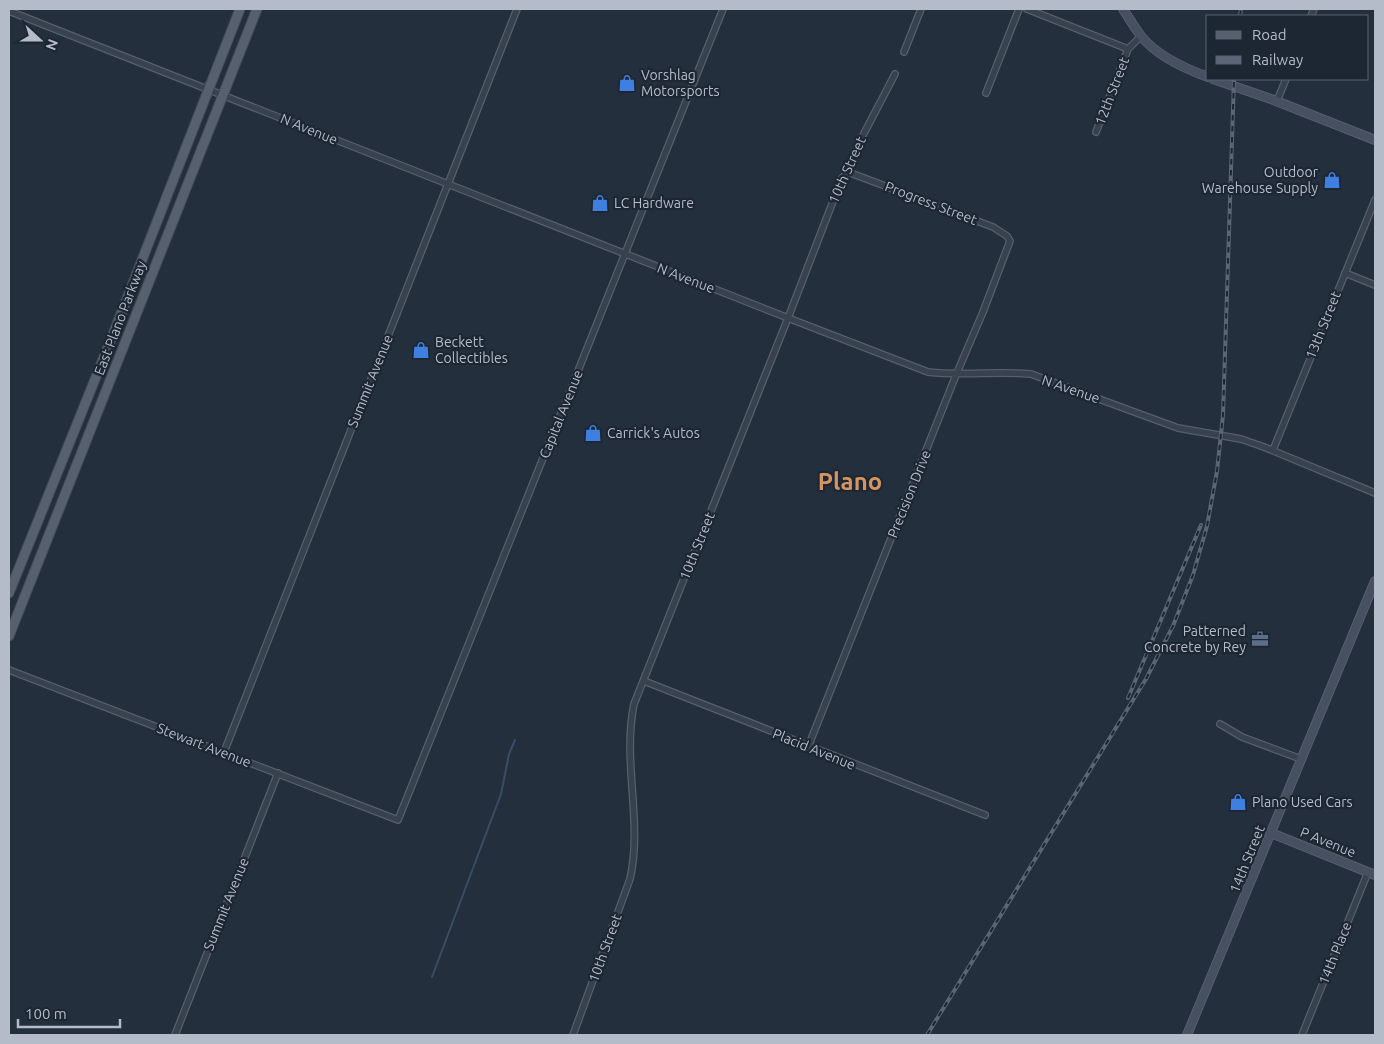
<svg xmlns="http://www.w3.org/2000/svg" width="1384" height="1044" viewBox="0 0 1384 1044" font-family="Ubuntu,sans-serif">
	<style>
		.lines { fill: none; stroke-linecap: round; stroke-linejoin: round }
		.stream { stroke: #394c67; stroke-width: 2 }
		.street-casing { stroke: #565f6c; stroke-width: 8 }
		.secondary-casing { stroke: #565f6c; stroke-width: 10 }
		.primary-casing { stroke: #414a57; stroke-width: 11 }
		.street { stroke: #38414e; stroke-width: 5.5 }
		.secondary { stroke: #465061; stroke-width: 8 }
		.primary { stroke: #56606e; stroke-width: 9 }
		.rail-casing { stroke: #5a6575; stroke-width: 4 }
		.rail { stroke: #1d2633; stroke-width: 2; stroke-dasharray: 5.5; stroke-linecap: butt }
		.labels { text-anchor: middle; stroke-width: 4.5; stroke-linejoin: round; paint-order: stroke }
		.poi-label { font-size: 14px; fill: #b4bcc9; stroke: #1d2633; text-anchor: start }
		.street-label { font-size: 14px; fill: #b4bcc9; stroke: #1d2633 }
		.town-label { font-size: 24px; font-weight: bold; fill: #d59563; stroke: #1d2633 }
	</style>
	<rect width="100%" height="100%" fill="#242f3e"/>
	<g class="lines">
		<!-- stream -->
		<path class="stream" d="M432,977L501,794L509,754L515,740"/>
		<!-- street casing -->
		<g class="street-casing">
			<path id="street" d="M1027,9L1128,49L1141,36
				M9,11L788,318L928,372C963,376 996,371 1031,374L1178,428L1241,439L1264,447L1375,493
				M1311,16L1314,9
				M904,52L921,9
				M986,93L1019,9
				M1277,101L1286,79
				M1096,132L1128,49
				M1345,273L1375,285
				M1273,450L1375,200
				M9,670L398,820L723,9
				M644,681L985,815
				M1220,724L1242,737L1301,759
				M808,747L956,375L983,312L1010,241L1007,236L993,227L848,172
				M224,752L517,9
				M175,1035L278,773
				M573,1035L630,879C643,822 622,762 634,704L788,318L842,178L848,172L860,141L895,74
				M1302,1035L1368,872"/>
		</g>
		<!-- secondary casing -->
		<g class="secondary-casing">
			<path id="secondary" d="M1123,9C1129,18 1134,27 1141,36C1157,56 1183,68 1208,77
				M1213,79L1271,99L1375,140
				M1271,833L1375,875
				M1187,1035L1375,581"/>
		</g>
		<!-- primary casing -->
		<g class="primary-casing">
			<path id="primary" d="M9,593L110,342L240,9
				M9,636C93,428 173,217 257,9"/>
		</g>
		<!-- street -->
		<use href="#street" class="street"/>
		<!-- secondary -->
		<use href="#secondary" class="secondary"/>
		<!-- primary -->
		<use href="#primary" class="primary"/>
		<!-- rail casing -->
		<g class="rail-casing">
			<path id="rail" d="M1240,16L1241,9
				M1128,698L1201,525
				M927,1035L1146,679L1173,626L1193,575L1207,526L1217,471L1223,415L1234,79"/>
		</g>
		<!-- rail -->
		<use href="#rail" class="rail"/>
	</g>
	<!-- icons -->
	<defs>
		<g id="shop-bare" transform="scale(1.35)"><path d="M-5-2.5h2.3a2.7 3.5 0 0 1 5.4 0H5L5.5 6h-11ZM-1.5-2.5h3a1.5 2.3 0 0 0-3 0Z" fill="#3f7fe0" stroke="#1d2633" stroke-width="2.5" paint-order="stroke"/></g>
		<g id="office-bare" transform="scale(1.35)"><path d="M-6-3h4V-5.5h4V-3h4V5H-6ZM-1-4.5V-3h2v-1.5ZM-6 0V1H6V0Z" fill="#5c6f8a" stroke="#1d2633" stroke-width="2.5" paint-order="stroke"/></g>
	</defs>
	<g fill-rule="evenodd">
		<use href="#shop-bare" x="627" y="83"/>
		<use href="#shop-bare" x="1332" y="180"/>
		<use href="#shop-bare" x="600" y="203"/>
		<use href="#shop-bare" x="421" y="350"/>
		<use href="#shop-bare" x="593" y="433"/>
		<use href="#office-bare" x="1260" y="639"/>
		<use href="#shop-bare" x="1238" y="802"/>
	</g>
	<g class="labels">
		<!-- poi labels -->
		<g class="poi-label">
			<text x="641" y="80">Vorshlag<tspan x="641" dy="16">Motorsports</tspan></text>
			<text x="1318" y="177" text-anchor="end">Outdoor<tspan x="1318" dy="16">Warehouse Supply</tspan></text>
			<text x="614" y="208">LC Hardware</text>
			<text x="435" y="347">Beckett<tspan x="435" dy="16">Collectibles</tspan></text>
			<text x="607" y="438">Carrick's Autos</text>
			<text x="1246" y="636" text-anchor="end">Patterned<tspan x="1246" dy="16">Concrete by Rey</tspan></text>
			<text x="1252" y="807">Plano Used Cars</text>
		</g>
		<!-- street labels -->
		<g class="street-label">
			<text transform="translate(1112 91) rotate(-69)" y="5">12th Street</text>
			<text transform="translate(309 129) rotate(22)" y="5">N Avenue</text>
			<text transform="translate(847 170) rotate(-66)" y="5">10th Street</text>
			<text transform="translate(931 203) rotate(21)" y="5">Progress Street</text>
			<text transform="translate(686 278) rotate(21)" y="5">N Avenue</text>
			<text transform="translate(120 318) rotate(-69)" y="5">East Plano Parkway</text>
			<text transform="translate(1323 325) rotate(-68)" y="5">13th Street</text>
			<text transform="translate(370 381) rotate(-68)" y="5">Summit Avenue</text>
			<text transform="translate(1071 389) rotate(19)" y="5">N Avenue</text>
			<text transform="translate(561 414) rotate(-68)" y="5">Capital Avenue</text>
			<text transform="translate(909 494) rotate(-68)" y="5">Precision Drive</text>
			<text transform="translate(697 546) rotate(-68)" y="5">10th Street</text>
			<text transform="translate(204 745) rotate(21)" y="5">Stewart Avenue</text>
			<text transform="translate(814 749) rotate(22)" y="5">Placid Avenue</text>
			<text transform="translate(1328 842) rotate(22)" y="5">P Avenue</text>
			<text transform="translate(1247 859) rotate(-68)" y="5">14th Street</text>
			<text transform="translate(226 904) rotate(-68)" y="5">Summit Avenue</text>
			<text transform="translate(605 948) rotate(-70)" y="5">10th Street</text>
			<text transform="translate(1335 953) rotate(-68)" y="5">14th Place</text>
		</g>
		<!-- town labels -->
		<g class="town-label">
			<text x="850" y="490">Plano</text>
		</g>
	</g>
	<!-- border -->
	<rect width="1384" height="1044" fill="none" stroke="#b4bcc9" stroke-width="20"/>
	<!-- legend -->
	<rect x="1206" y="15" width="162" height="65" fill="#1d2633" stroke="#59626f"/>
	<rect x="1216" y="31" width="25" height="8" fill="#56606e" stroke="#59626f"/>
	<text x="1252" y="40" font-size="15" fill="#b4bcc9">Road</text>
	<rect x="1216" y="56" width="25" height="8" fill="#5a6575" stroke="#59626f"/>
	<text x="1252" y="65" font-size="15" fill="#b4bcc9">Railway</text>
	<!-- north arrow -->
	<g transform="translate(40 40) rotate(111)" stroke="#1d2633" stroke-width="4" paint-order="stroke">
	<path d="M0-4L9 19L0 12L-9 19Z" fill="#b4bcc9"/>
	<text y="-8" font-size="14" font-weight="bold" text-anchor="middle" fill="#b4bcc9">N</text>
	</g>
	<!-- scale -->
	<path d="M18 1019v8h102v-8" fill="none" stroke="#b4bcc9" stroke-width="2.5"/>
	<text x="25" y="1019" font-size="15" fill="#b4bcc9" stroke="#1d2633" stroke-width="4" paint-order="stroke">100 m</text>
</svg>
